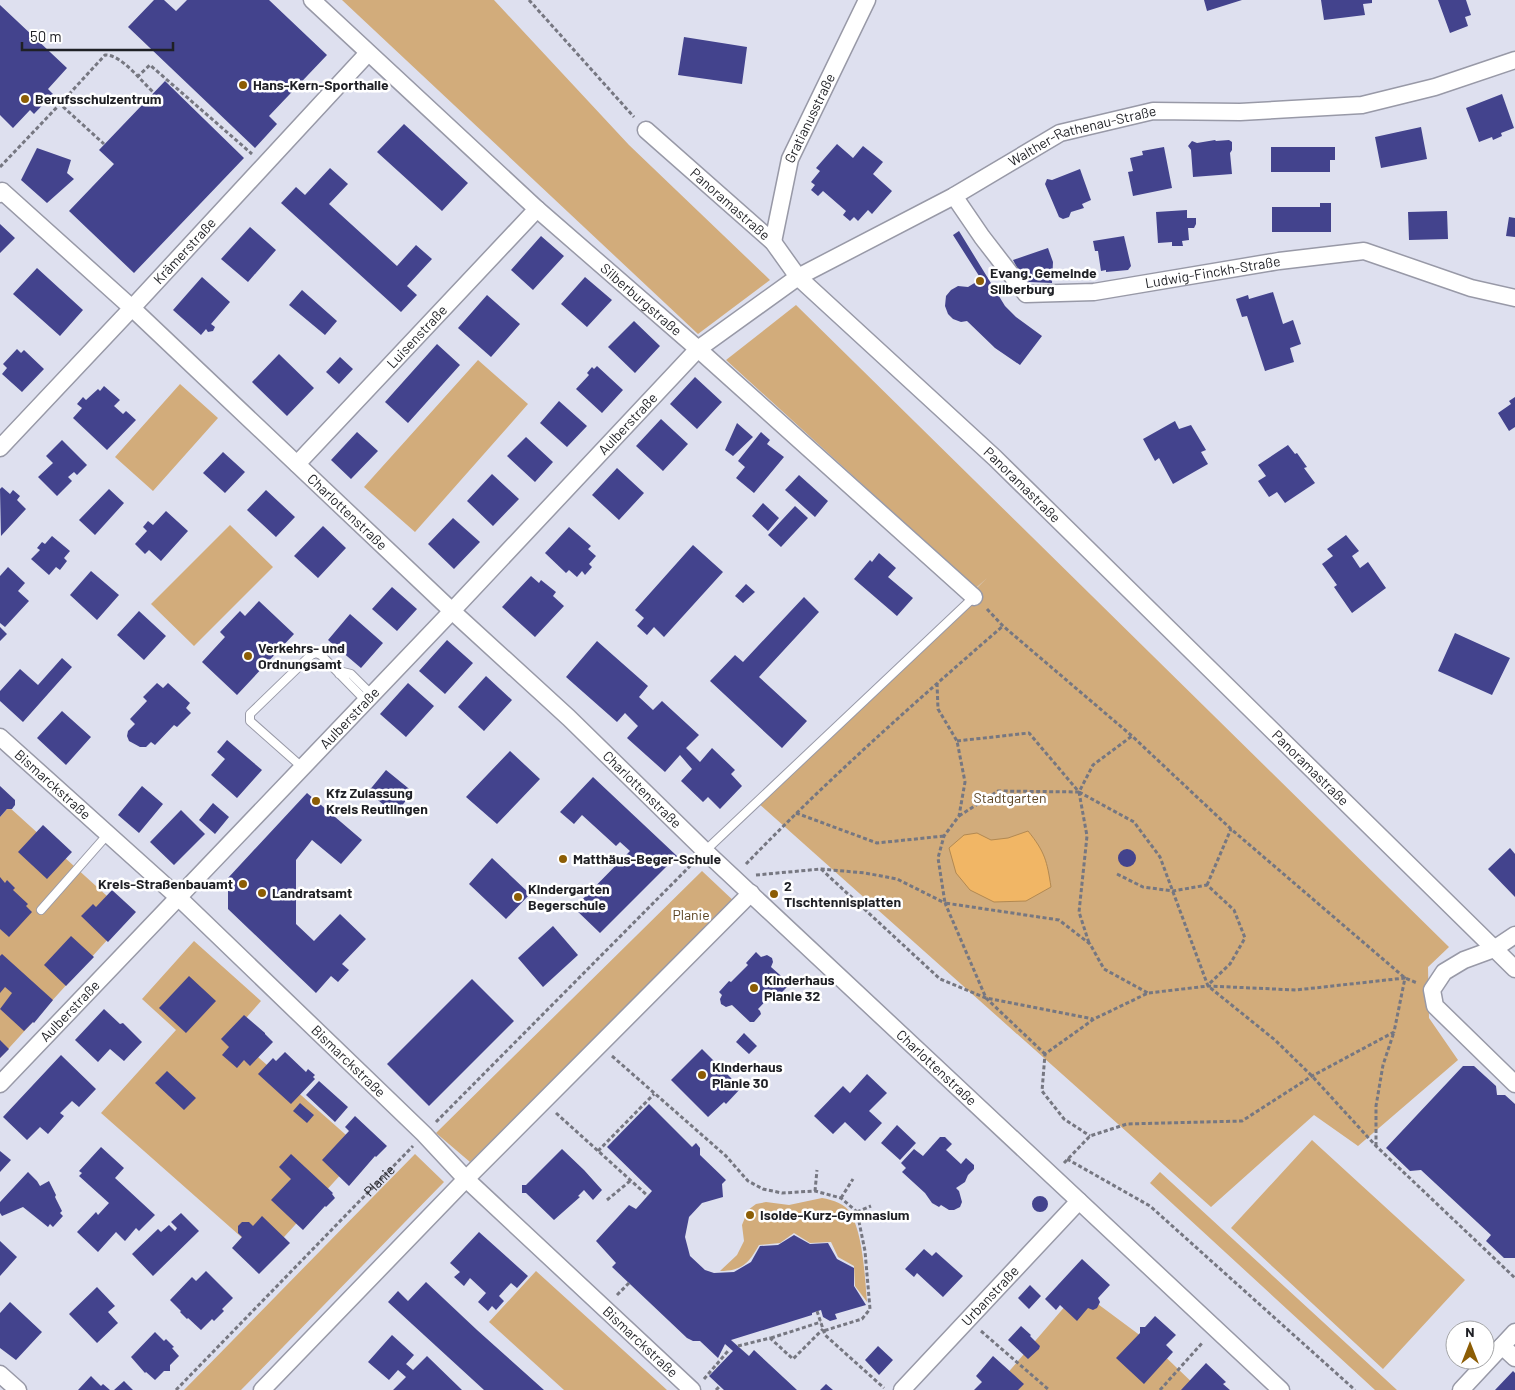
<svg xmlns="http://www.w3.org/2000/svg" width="1515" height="1390" viewBox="0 0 1515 1390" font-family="Barlow,sans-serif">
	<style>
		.green { fill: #d2ac7b }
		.water { fill: #f1b665; stroke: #b28952 }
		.building { fill: #43438d }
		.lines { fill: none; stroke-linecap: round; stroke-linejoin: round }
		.lane-casing { stroke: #9899a7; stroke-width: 10 }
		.street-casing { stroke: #9899a7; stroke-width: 19 }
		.path { stroke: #767781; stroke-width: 3; stroke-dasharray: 4 2.5; stroke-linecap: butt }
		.lane { stroke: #fff; stroke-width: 8 }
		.street { stroke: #fff; stroke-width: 16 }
		.poi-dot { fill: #8c5d05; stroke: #fff; stroke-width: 2 }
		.labels { text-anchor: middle; stroke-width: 5; stroke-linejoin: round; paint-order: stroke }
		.poi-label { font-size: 14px; font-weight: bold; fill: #1f2025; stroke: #fff; text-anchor: start }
		.street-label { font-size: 14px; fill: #1f2025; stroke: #fff }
		.park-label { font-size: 14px; fill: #5a4220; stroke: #fff }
	</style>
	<rect width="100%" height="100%" fill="#dee0ef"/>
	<!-- green -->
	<path class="green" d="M342,0H494L629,145L770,280L698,334Z
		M796,305L1449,947L1428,967L1429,1018L1458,1060L1358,1146L1314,1115L1211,1207L758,803L987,578L976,588L726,360Z
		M478,360L528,404L415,532L364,487Z
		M180,384L218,418L153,491L115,457Z
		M230,525L273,567L194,646L151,604Z
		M9,807L129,916L0,1058V817Z
		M702,871L737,904L470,1162L436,1133Z
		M194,941L261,1001L232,1034L363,1150L265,1258L101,1113L176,1030L142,999Z
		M1312,1140L1465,1280L1383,1369L1231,1228Z
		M415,1154L444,1182L241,1390H184Z
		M1160,1172L1397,1390H1375L1150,1183Z
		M822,1198C833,1200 846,1204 851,1214C863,1235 865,1278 867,1302L855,1286L854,1266L838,1257L831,1242L810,1243L794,1233L780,1243L759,1245C749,1263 742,1271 720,1271L737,1255L744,1241L742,1225L748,1210L756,1204L766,1202L789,1205Z
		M536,1271L667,1390H564L489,1322Z
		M1079,1290L1153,1345L1200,1390H993Z"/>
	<!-- water -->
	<path class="water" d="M1028,831C1045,852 1047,861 1051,887L1026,901L994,902L970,890L956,873L949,848L964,835L977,833L991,840L1008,838Z"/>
	<!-- building -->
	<path class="building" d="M154,0H164L176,11L187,0H269L327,55L269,116L277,124L255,148L128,27Z
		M1204,0H1242L1207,11Z
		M1321,0H1372V3L1363,4L1365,15L1324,20Z
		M1438,0H1466L1471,15L1465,17L1468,26L1450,33Z
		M0,5L67,68L48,89L53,94L34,114L30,110L13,128L0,115Z
		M684,37L747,47L742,84L678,75Z
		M165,81L244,158L134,273L69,211L114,164L99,150Z
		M1502,94L1514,128L1501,133L1502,136L1493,140L1492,137L1479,142L1466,108Z
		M404,124L468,183L442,211L377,152Z
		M1421,127L1427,159L1381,168L1375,137Z
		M1215,140L1216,141L1229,140L1232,142V150L1230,153L1232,174L1193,177L1191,150L1188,146L1192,141L1197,143Z
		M837,144L853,158L863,146L883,162L873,174L892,191L872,214L868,210L858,221L854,217L850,221L843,215L846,211L823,191L818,196L811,190L815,185L811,182L820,171L816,168Z
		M1164,147L1172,188L1133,196L1128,172L1133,171L1130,158L1143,155L1142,151Z
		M1271,147H1335V160H1330V172H1271Z
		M37,148L71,160L67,173L74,179L47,203L21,180Z
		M330,168L348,184L329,204L397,266L416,245L432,259L407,286L417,295L401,312L281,203L296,187L305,195Z
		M1080,169L1091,200L1082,204L1084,208L1071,212L1069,217L1063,219L1059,217L1045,184L1047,179L1052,180Z
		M1320,203H1331V232H1272V207H1320Z
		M1187,210V218H1196V224L1194,228H1188L1189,240L1182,241L1183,246H1172V242L1158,243L1156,212Z
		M1447,211L1448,239L1409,240L1408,212Z
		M1509,217L1515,218V237L1506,236Z
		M0,224L15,238L0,253Z
		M250,227L276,250L248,282L221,259Z
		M959,231L1005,306L1016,317L1042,336L1020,365L995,348L967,321L961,322L953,319L948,314L945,306L946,296L951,290L958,286L968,287L981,279L953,235Z
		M541,236L564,256L533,290L511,270Z
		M1124,236L1131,266L1128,270L1106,272V270L1101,271L1098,251H1095L1093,241Z
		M1048,248L1053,262L1052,283L1029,282L1023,279L1013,260Z
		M37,268L83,310L60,336L13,294Z
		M202,277L230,302L211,324L215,327L213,331L208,332L206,329L201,335L173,310Z
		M585,277L612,300L587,327L561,304Z
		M302,290L337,321L325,335L289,305Z
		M1273,292L1283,324L1293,320L1301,344L1290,348L1294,362L1265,371L1247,316L1242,317L1236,299L1248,295L1249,299Z
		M487,295L520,324L491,357L458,328Z
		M634,321L660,346L635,373L608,347Z
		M437,344L460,365L408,423L385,402Z
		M17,349L21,353L24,350L44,369L22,392L2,374L7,368L3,364Z
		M279,354L314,388L287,416L252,382Z
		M340,357L353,369L339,384L326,372Z
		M597,366L623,390L602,413L576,389L589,375L587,373L592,367L594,369Z
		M695,377L722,402L697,429L670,404Z
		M104,386L120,400L114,406L123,414L126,411L136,420L107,450L73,418L82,408L77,404L83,397L86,400L98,389L100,391Z
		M1515,397V427L1509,431L1498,413L1511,404L1509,401Z
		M559,401L587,426L567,447L540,423Z
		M661,419L688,444L663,471L636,446Z
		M1175,421L1179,429L1191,425L1206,450L1201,452L1208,464L1173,484L1159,458L1155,461L1143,439Z
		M737,423L753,437L733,456L725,450Z
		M357,432L378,451L351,479L331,460Z
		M761,432L770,440L767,444L784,457L754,493L736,478L745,467L738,461Z
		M526,437L553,462L535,482L507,456Z
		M62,440L87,465L77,475L74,472L68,477L72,481L57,496L38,477L53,463L46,456Z
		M1288,445L1295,454L1297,453L1307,467L1304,468L1315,483L1285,503L1277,492L1269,497L1258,481L1266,476L1258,465Z
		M223,452L245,472L225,493L203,473Z
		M617,468L644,493L619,520L592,495Z
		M492,474L519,499L493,526L467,501Z
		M799,475L828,501L815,517L785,490Z
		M2,487L10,494L13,490L20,496L17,500L26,509L1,536L0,489Z
		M109,489L124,503L95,535L79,520Z
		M266,490L295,517L276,537L247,510Z
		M763,503L779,518L768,531L752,516Z
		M795,506L808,518L781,547L768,535Z
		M166,511L188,531L161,561L149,550L145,554L135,544L147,531L143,527L148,521L153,525Z
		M453,518L480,542L454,569L428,544Z
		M323,526L346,548L318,578L294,556Z
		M569,527L591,546L588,549L596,556L589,564L592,567L585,575L582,571L577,577L569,570L566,573L545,553Z
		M1346,535L1359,551L1352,556L1360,568L1368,562L1386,588L1352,613L1334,587L1337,585L1322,564L1333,556L1327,549Z
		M52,536L70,551L64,558L67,561L60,570L56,567L49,575L31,559L40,550L37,548L42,542L45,544Z
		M693,545L723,572L664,637L654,627L647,635L637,626L644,618L635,610Z
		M879,553L896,568L888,577L913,598L897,616L854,579L870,560L872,562Z
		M8,567L25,583L18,591L29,601L5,627L0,623V576Z
		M91,571L119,595L97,620L70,595Z
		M531,576L539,583L541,580L556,592L553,596L564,606L535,637L502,607Z
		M746,584L755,592L743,603L735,596Z
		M392,587L417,609L397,631L372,609Z
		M804,597L819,612L759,677L807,721L782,748L710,681L735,655L743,662Z
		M259,601L294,634L237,695L202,662L225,637L220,632L240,611L245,616Z
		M139,611L166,636L144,660L117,635Z
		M350,614L383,643L361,668L328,640Z
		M0,627L7,634L0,641Z
		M1455,633L1510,658L1492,695L1438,671Z
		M447,640L473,663L445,694L419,671Z
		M597,641L648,686L639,697L653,710L662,701L699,735L686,748L700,762L712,748L735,770L731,774L742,786L720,809L708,797L703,802L681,781L692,769L680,755L665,772L627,738L638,726L625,713L617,722L566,677Z
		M62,658L72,667L23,722L0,701V691L20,669L38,685Z
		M486,676L512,700L484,731L458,707Z
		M157,683L163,688L168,683L190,703L186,708L191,713L177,727L174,725L155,745L151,742L146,747H140L129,741L127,736L128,731L135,724L130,719L147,701L143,697Z
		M408,683L434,706L406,737L380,714Z
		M62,711L91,737L66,765L37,738Z
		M227,740L262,770L237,798L211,775L225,759L217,752Z
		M510,751L540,779L497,824L466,797Z
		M386,770L413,792L395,814L368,792Z
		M593,777L677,856L600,933L574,908L630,851L620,842L616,846L582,815L574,824L560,812Z
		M0,786L15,800V805L12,809H7L0,817Z
		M142,786L163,804L139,833L118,815Z
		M307,793L362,840L341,864L312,840L296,860V924L314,941L340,914L366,939L342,964L349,970L338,982L331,976L316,993L228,909V878Z
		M213,803L229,817L215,834L199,820Z
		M181,810L205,834L174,865L150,842Z
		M43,825L72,852L47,879L18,852Z
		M1510,848L1515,854V897L1488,869Z
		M1118 858a9 9 0 1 1 18 0a9 9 0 1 1-18 0Z
		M492,858L530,894L506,919L469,884Z
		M0,877L5,883L7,880L15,888L13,890L28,904L26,906L32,912L9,937L0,929Z
		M112,890L136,912L108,942L81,916L93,904L96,907Z
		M553,926L578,955L543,987L518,958Z
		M71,936L94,957L66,986L44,965Z
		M756,952L761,957L767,955L772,958L773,962L771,967L788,982V986L781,993H777L775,991L758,1009L760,1011L761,1014L754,1022H750L732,1005L726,1007L721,1004L720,999L722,995L719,992L729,981L731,982L748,965L746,963Z
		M2,954L53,1000L34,1023L33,1022L24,1031L0,1009L12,993L5,987L0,993V956Z
		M189,976L216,1001L186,1033L159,1008Z
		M472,979L514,1021L429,1106L387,1064Z
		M104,1009L120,1024L123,1023L142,1042L124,1061L110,1049L98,1062L75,1040Z
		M244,1015L265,1033V1034L273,1042L250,1066L244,1060L237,1068L222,1055L229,1047L221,1039Z
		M744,1033L757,1046L749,1054L736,1042Z
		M0,1040L9,1049L0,1058Z
		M702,1049L741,1088L726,1104L724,1102L708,1117L671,1080Z
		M285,1052L306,1072L308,1069L315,1075L313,1077L315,1079L291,1104L258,1074L273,1058L276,1061Z
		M61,1055L96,1089L79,1107L72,1101L60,1113L64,1116L48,1134L40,1127L27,1140L3,1117Z
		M1463,1066H1474L1496,1086L1497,1095H1505L1515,1104V1258H1504L1486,1241L1491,1235L1421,1170L1410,1171L1386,1148Z
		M167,1071L196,1098L184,1110L155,1083Z
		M867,1074L887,1093L869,1111L882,1123L865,1141L845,1122L833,1134L814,1116L843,1086L850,1093Z
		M319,1081L348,1107L335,1122L306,1095Z
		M300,1103L314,1115L307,1123L293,1111Z
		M649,1104L692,1147L696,1143L700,1148V1155L726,1180L722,1184L723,1197L702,1203L689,1217L685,1237L690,1256L705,1270L714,1273L734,1272L751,1262L760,1246L778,1245L794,1235L810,1244L828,1243L837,1259L854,1268V1286L866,1305L835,1314L837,1319L830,1321L823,1317L821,1310L812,1313V1315L731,1340L749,1356L754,1350L797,1390H724L709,1376L733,1351L725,1344L718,1358L700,1341H693L687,1338L612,1267L616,1263L596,1241L629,1205L636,1209L652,1191L607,1147Z
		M355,1116L387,1146L376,1157L375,1156L349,1186L322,1160L349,1131L345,1127Z
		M897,1125L916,1143L900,1160L881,1143Z
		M940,1137H945L952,1144L946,1150L961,1164L966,1158L974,1165V1169L968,1175L965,1182L956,1188L959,1191L962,1202L960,1207L954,1210H949L941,1205L939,1207L932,1203L925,1193L902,1172L906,1168L901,1163L914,1149L923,1156Z
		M101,1147L124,1168L115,1178L155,1215L139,1231L136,1228L125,1241L116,1232L98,1252L77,1232L96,1212L98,1215L109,1203L79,1176L82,1173L79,1171Z
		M562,1149L584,1170L602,1190L593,1200L584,1190L578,1196L580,1197L554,1220L526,1193H522V1185H526Z
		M0,1151L11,1160L0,1172Z
		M291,1154L333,1193L332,1194L335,1198L326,1207L325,1206L303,1230L271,1200L291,1179L279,1167Z
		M28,1172L37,1181L40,1186L49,1181L56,1195L55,1197L62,1211L60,1213L63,1216L53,1227L50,1224L48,1227L23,1207L2,1216L0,1213V1202Z
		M1032 1204a8 8 0 1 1 16 0a8 8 0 1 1-16 0Z
		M181,1213L199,1231L153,1276L132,1254L158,1229L161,1232L169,1225L175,1231L177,1228L171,1222Z
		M262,1216L290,1243L259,1274L232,1248L242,1237L238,1233V1226L242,1222H249L253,1226Z
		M479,1232L528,1276L517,1288L511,1283L499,1296L504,1301L496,1310L492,1306L488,1311L478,1302L486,1293L470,1278L464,1286L454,1277L460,1272L450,1263Z
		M0,1241L17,1257L0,1276Z
		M924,1249L932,1256L936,1252L963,1276L943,1297L917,1273L914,1277L905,1269Z
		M1082,1259L1110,1285L1098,1298L1100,1302L1097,1308L1093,1310L1088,1308L1077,1321L1060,1305L1056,1310L1045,1299Z
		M206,1271L233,1298L222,1309L224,1311L214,1321L212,1319L201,1330L188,1318L187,1319L180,1312L181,1311L170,1300L192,1277L196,1281Z
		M426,1282L477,1330L544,1390H484L388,1302L398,1291L408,1301Z
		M1030,1285L1041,1296L1029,1309L1018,1298Z
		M97,1287L115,1306L108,1312L118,1323L97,1343L69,1314Z
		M10,1302L42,1332L16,1360L0,1348V1313Z
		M1155,1316L1176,1335L1166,1345L1173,1352L1144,1384L1116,1358L1140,1333V1327H1145Z
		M1021,1326L1031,1335L1030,1336L1040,1346L1039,1349L1028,1359L1008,1340Z
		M155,1332L164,1341L166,1339L174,1347L172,1348L179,1356L170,1365V1371H164L155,1380L146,1372L145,1373L131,1357Z
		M392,1335L414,1355L406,1364L413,1370L427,1356L462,1390H393L406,1377L398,1370L389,1380L368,1362Z
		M878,1346L893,1360L879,1375L865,1360Z
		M993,1356L1024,1384L1018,1390H974L982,1382L976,1376Z
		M1206,1363L1226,1382L1223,1384L1230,1390H1181Z
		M1513,1371L1515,1373V1390H1495Z
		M91,1376L101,1386L103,1384L110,1390H78Z
		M124,1381L133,1390H114Z
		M826,1384L833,1390H820Z"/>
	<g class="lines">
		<!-- lane casing -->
		<g class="lane-casing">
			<path id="lane" d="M339,674L343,672L351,674L372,695
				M303,768L250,721V714L311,655L316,653L321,655L366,701
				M705,851L974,597
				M41,910L108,834"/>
		</g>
		<!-- street casing -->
		<g class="street-casing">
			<g id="street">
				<path id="s2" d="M312,0L537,209L698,349L974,597"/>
				<path id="s3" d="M646,130L773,242L798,277L995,458L1515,969"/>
				<path id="s4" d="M0,194L2,191L132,308L452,611L569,718L705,851L1281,1390"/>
				<path id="s5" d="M954,196L982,237L1026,294L1094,292L1279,261L1364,251L1471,288L1515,298"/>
				<path id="s6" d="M773,242L790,159L867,0"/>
				<path id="s7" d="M0,448L132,308L368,53"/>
				<path id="s8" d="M297,464L537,209"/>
				<path id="s9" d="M0,737L179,898L424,1134L466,1179L692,1390"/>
				<path d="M1515,935L1494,949L1464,960L1444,972L1432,990L1435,1006L1515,1084"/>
				<path id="s10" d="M0,1084L452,611L698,349L798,277L954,196L1060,133L1153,111L1240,112L1362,105L1435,87L1515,60"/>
				<path d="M1502,1346L1515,1358"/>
				<path d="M0,1374L18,1390"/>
				<path d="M262,1390L466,1179L751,893"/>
				<path id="s11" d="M902,1390L1079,1201"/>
				<path d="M1461,1390L1515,1332"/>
			</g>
		</g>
		<!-- path -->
		<g class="path">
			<path d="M529,0L634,117"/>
			<path d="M137,77L150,65L252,154"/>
			<path d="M60,104L105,55C121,54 142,82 154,93"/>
			<path d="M0,167L60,104L104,144"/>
			<path d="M987,609L1003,626L1132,736L1231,829L1405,978L1417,983"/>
			<path d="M937,683L938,709L957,741L965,782L959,816L944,836L938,858L945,903L1059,920L1090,944L1104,969L1148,993"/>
			<path d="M957,741L1029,733L1079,792L1087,836L1079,912L1089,943"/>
			<path d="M1079,792L1134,822L1160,857L1208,986L1275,1040L1312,1076L1376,1146L1515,1278"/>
			<path d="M796,813L877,843L944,836"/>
			<path d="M959,816L998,791L1079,792L1093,765L1132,736"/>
			<path d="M746,864C827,780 915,702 1003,626"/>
			<path d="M821,869L940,979L986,998L1093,1019"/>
			<path d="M1117,874L1143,887L1173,891L1207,885L1234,910L1245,938L1230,964L1208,985"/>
			<path d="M756,875L821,869L865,873L897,879L945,903L986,998L1045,1054"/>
			<path d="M1207,885L1231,829"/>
			<path d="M612,1056L726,1156L748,1181L763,1189L782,1193L815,1191L841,1198L857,1212L865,1251L870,1309L862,1319L823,1331"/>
			<path d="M556,1113L648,1196"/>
			<path d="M436,1122L692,864"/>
			<path d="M1376,1146V1106L1383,1065L1394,1032"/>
			<path d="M598,1151L654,1094"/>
			<path d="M1067,1159L1150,1206L1355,1390"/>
			<path d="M1064,1163L1090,1136L1127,1124L1242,1121L1312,1076L1394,1032L1405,978L1296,990L1208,986L1148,993L1094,1019L1045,1054L1042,1091L1064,1119L1090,1136"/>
			<path d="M815,1191L817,1170"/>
			<path d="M841,1198L853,1179"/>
			<path d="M607,1200L630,1181"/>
			<path d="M857,1212L871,1206"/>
			<path d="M617,1295L629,1283"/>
			<path d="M817,1311L825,1335L884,1388"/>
			<path d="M981,1331L1049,1390"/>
			<path d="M771,1338L821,1322"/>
			<path d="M738,1346L770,1338L793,1359L823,1329"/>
			<path d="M704,1379L728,1351"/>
			<path id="s1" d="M176,1390L413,1146"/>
			<path d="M716,1390L720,1386"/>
			<path d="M1160,1390L1203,1342"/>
		</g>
		<!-- lane -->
		<use href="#lane" class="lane"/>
		<!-- street -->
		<use href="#street" class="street"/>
	</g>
	<!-- markers -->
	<g class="poi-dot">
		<circle cx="243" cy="85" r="5"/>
		<circle cx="25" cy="99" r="5"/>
		<circle cx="980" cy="281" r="5"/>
		<circle cx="248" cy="656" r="5"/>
		<circle cx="316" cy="801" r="5"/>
		<circle cx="563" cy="859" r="5"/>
		<circle cx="243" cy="884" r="5"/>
		<circle cx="262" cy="893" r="5"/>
		<circle cx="774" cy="894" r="5"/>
		<circle cx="518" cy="897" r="5"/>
		<circle cx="754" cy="988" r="5"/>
		<circle cx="702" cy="1075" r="5"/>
		<circle cx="750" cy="1215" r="5"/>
	</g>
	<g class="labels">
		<!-- poi labels -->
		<g class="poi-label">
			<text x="253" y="90">Hans-Kern-Sporthalle</text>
			<text x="35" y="104">Berufsschulzentrum</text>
			<text x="990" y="278">Evang. Gemeinde<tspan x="990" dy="16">Silberburg</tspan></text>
			<text x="258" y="653">Verkehrs- und<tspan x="258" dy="16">Ordnungsamt</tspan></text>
			<text x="326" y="798">Kfz Zulassung<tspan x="326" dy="16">Kreis Reutlingen</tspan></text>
			<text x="573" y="864">Matthäus-Beger-Schule</text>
			<text x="233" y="889" text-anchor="end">Kreis-Straßenbauamt</text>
			<text x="784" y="891">2<tspan x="784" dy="16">Tischtennisplatten</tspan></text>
			<text x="528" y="894">Kindergarten<tspan x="528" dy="16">Begerschule</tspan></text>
			<text x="272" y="898">Landratsamt</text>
			<text x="764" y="985">Kinderhaus<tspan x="764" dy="16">Planie 32</tspan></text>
			<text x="712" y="1072">Kinderhaus<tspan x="712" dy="16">Planie 30</tspan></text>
			<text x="760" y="1220">Isolde-Kurz-Gymnasium</text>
		</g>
		<!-- street labels -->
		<g class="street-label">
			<text dy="5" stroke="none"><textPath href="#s6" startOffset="130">Gratianusstraße</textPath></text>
			<text dy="5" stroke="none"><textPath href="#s10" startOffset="1456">Walther-Rathenau-Straße</textPath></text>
			<text dy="5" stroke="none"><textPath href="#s3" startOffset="112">Panoramastraße</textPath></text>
			<text dy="5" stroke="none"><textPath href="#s7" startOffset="270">Krämerstraße</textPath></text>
			<text dy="5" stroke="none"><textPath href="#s5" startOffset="310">Ludwig-Finckh-Straße</textPath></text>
			<text dy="5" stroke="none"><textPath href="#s2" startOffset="445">Silberburgstraße</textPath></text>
			<text dy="5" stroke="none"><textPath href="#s8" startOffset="175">Luisenstraße</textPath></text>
			<text dy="5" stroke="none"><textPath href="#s10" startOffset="911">Aulberstraße</textPath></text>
			<text dy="5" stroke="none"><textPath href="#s3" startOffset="518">Panoramastraße</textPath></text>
			<text dy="5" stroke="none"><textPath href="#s4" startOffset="475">Charlottenstraße</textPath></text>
			<text dy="5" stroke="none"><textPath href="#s10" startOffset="506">Aulberstraße</textPath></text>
			<text dy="5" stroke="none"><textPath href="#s3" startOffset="922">Panoramastraße</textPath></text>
			<text dy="5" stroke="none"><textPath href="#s9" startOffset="71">Bismarckstraße</textPath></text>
			<text dy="5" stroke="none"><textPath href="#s4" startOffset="880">Charlottenstraße</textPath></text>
			<text dy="5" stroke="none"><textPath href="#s10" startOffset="101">Aulberstraße</textPath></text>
			<text dy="5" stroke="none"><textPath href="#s9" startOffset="476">Bismarckstraße</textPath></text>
			<text dy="5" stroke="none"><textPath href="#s4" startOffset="1285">Charlottenstraße</textPath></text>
			<text dy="5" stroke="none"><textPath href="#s1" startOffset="292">Planie</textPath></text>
			<text dy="5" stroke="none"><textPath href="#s11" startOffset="129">Urbanstraße</textPath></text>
			<text dy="5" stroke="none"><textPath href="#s9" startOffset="881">Bismarckstraße</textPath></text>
		</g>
		<!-- park labels -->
		<g class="park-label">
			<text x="1010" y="803">Stadtgarten</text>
			<text x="691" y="920">Planie</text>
		</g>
	</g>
	<!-- north arrow -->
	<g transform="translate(1470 1345)"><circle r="24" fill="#ffffff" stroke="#a5a6a8"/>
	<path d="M0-4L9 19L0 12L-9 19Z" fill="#8c5d05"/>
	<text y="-8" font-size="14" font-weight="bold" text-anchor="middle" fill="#1f2025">N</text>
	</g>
	<!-- scale -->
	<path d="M22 42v8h151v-8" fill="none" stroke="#1f2025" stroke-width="2.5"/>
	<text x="30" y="42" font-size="15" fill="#1f2025" stroke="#ffffff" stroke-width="4" paint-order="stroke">50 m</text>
</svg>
